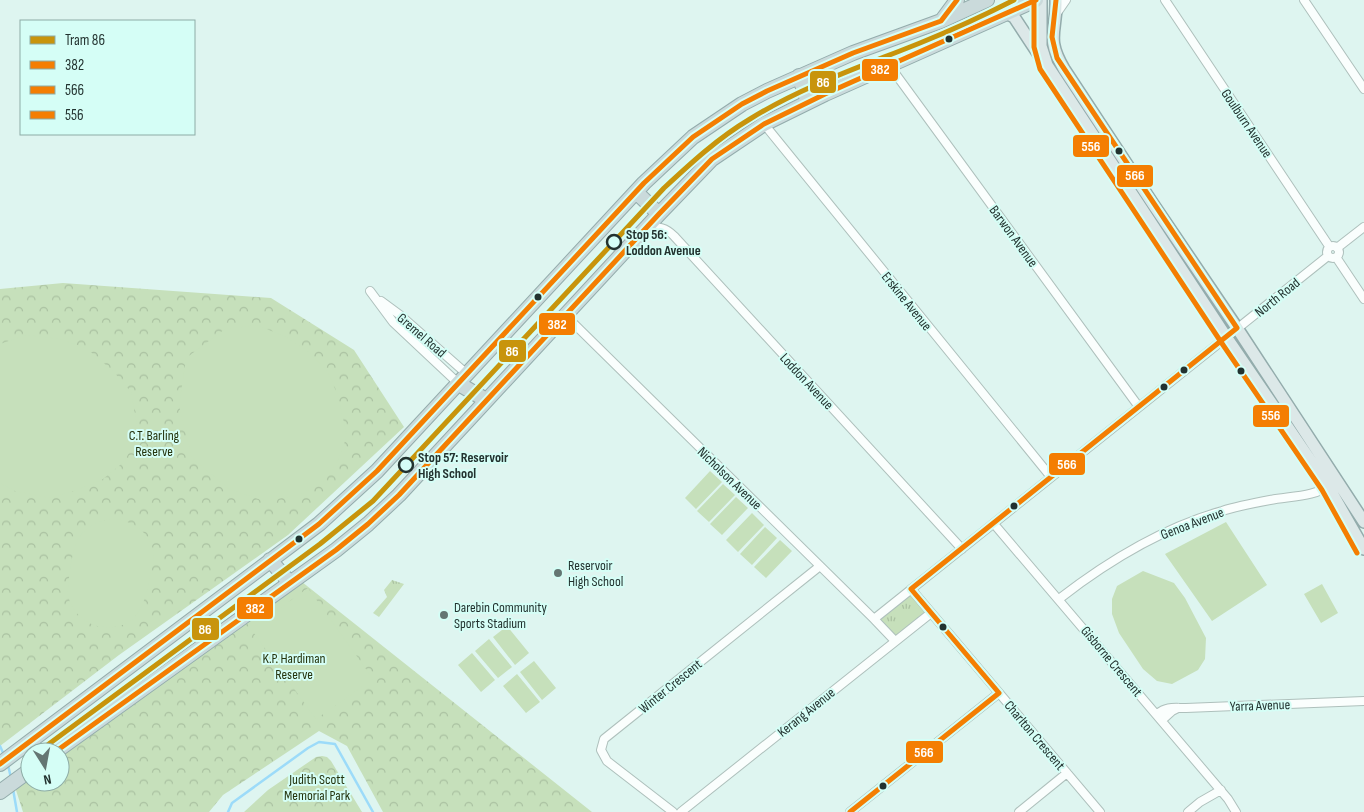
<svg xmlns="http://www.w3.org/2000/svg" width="1364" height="812" viewBox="0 0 1364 812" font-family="'Sofia Sans Condensed',sans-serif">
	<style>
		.grass { fill: url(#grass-tufts) }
		.park { fill: url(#park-crowns) }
		.pitch { fill: #c6e0bb }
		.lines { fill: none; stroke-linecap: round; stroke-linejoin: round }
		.stream { stroke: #9cdbf9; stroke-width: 2.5 }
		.street-casing { stroke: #aec0bc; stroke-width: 10 }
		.primary-casing { stroke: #93acac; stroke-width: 14 }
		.highway-casing { stroke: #93acac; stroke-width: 16 }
		.street { stroke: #fafefd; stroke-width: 8 }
		.primary { stroke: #dce8e8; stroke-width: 11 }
		.highway { stroke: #cadadb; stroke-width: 14 }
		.tram { stroke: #c4cbca; stroke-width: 1 }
		.bus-1-casing { stroke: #d5fef6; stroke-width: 9 }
		.bus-2-casing { stroke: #d5fef6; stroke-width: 9 }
		.bus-3-casing { stroke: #d5fef6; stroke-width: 9 }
		.bus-1 { stroke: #f47e02; stroke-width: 5 }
		.bus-2 { stroke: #f47e02; stroke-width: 5 }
		.bus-3 { stroke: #f47e02; stroke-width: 5 }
		.tram-1-casing { stroke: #d5fef6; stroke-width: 9 }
		.tram-1 { stroke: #c8940c; stroke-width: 5 }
		.bus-dot { fill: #22322f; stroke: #d5fef6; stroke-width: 2 }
		.stop-dot { fill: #d5fef6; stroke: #22322f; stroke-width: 2.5 }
		.poi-dot { fill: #647673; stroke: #d5fef6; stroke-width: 2 }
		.labels { text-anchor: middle; stroke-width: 4; stroke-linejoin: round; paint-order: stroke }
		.street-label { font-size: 14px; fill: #22322f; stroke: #d5fef6 }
		.stop-label { font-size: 14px; font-weight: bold; fill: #22322f; stroke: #d5fef6; text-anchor: start }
		.park-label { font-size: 14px; fill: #24330d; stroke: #d5fef6 }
		.poi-label { font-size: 14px; fill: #22322f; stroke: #d5fef6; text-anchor: start }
		.line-badge { stroke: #d5fef6; stroke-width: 2 }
		.badge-label { font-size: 14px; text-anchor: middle; font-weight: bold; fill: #fff }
	</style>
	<defs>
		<pattern id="grass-tufts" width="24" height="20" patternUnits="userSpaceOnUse" patternTransform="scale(1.25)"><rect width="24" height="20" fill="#c6e0bb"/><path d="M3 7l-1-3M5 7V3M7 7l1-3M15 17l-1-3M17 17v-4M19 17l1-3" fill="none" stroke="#aac1a1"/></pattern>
		<pattern id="park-crowns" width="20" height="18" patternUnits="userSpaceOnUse" patternTransform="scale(1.25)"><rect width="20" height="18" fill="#c6e0bb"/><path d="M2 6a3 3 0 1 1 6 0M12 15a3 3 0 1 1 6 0" fill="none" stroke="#aac1a1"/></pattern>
	</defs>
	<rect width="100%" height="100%" fill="#def5f0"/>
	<!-- grass -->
	<path class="grass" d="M392,580L404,584L379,617L373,613L387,597L384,590Z
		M911,589L931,613L895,641L874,619Z"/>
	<!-- park -->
	<path class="park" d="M63,283L271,298L354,350L404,427L288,535L119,655L0,746V289Z
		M297,578L592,812H383L347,746L319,731L223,795L209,812H23L14,784L30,772V782H60V752Z
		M322,756L327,757L331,761L362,812H244L268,790L316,757Z"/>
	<!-- pitch -->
	<path class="pitch" d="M257,325L286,337L309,352L328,372L338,396L347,436L338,460L325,480L300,495L264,501L229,489L192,458L179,406L186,358L225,329Z
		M26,335L60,339L86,348L113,371L131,392L138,431L125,461L103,479L77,490L50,498L15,491L0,483V344Z
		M710,471L722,482L696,509L685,498Z
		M723,484L735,495L709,522L697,511Z
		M736,497L748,508L722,535L710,524Z
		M752,513L764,525L738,552L726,540Z
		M111,519C131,519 151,532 154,554C154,562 151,570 150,577C145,603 138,630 104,627C86,626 67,609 68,590C68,583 69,577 70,571C74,543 79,524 111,519Z
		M1226,522L1267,585L1212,621L1165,554Z
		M765,527L777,538L752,565L740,554Z
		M780,540L792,551L766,578L754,567Z
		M1143,571L1174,583L1185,598L1206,638L1205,659L1198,670L1172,684L1157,681L1143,669L1119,633L1112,614V599L1117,586Z
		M1322,584L1338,613L1321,623L1304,594Z
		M308,588L373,679L316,719L251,629Z
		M507,626L529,653L515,665L493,637Z
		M489,639L512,667L498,678L475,651Z
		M472,653L495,680L481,692L458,665Z
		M534,661L556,688L542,700L520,672Z
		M517,674L540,702L526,713L503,686Z"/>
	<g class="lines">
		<!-- stream -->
		<path class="stream" d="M0,746L4,755
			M8,765L11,778
			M13,789L17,812
			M228,812L232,803L308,748L319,742L335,744L373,812"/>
		<!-- street casing -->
		<g class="street-casing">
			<path id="street" d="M1165,0L1329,246
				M1304,0L1364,89
				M1057,13L1066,0
				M889,65L1139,407
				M764,124L1051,477
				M647,228C659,226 666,228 674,236L962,549
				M1327 252a6 6 0 1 1 12 0a6 6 0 1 1-12 0Z
				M1337,248L1364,227
				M1336,257L1364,299
				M370,291L393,322L459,384
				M381,301L400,315L468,375
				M565,315L874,619L895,641
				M994,524L1228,799L1236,812
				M911,589L1100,812
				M1059,599C1108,561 1162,528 1222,511C1238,506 1254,503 1270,500C1291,496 1315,497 1332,484
				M874,619L1328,256
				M1157,714C1167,706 1174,708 1186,708L1364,701
				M1162,720L1172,711L1178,708
				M673,812L607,761L601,750L604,739L820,566
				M681,812L931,613
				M850,812L999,693
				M1019,812L1067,773
				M1188,812L1200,802L1221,790"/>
		</g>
		<!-- primary casing -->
		<g class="primary-casing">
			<path id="primary" d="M1041,0V46L1047,65L1227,338L1328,486L1364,549
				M1056,0C1057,32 1045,37 1064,69L1153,204L1237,328L1364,522
				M1006,13L1014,17L1041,58"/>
		</g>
		<!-- highway casing -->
		<g class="highway-casing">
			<path id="highway" d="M943,19L957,0
				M799,76L808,102
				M636,192L659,214
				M459,384L486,400
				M270,560L290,583
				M55,752L336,550L368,524L399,495L659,214L712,159L764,124L825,94L1036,0
				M0,764L319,524L377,471L644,183L693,137L742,104L767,91L853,53L941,21L987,0
				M0,792L30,770"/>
		</g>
		<!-- street -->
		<use href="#street" class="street"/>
		<!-- primary -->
		<use href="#primary" class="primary"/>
		<!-- highway -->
		<use href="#highway" class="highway"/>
		<!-- tram -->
		<path class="tram" d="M954,28L978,13"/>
		<!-- bus-1 casing -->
		<g class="bus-1-casing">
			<path id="bus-1" d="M55,752L336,550L368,524L399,495L659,214L712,159L764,124L825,94L1036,0
				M0,764L319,524L377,471L644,183L693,137L742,104L767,91L853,53L941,21L957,0"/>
		</g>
		<!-- bus-2 casing -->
		<g class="bus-2-casing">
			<path id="bus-2" d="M911,589L1237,328L1057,58L1052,37L1056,0
				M911,589L999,693
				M850,812L999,693"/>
		</g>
		<!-- bus-3 casing -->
		<g class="bus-3-casing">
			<path id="bus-3" d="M1034,0V47L1040,69L1221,342L1322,490L1357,553"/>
		</g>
		<!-- bus-1 -->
		<use href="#bus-1" class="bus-1"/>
		<!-- bus-2 -->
		<use href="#bus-2" class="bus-2"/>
		<!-- bus-3 -->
		<use href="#bus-3" class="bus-3"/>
		<!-- tram-1 casing -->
		<g class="tram-1-casing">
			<path id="tram-1" d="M38,752L320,544L373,501L664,188C691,163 718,138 750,119C803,86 863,66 920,43C952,30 983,16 1014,0"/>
		</g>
		<!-- tram-1 -->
		<use href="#tram-1" class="tram-1"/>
	</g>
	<!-- markers -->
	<g class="bus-dot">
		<circle cx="949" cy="39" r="4.5"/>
		<circle cx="1119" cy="151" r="4.5"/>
		<circle cx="538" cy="297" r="4.5"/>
		<circle cx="1184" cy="370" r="4.5"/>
		<circle cx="1241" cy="371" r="4.5"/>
		<circle cx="1164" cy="387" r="4.5"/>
		<circle cx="1014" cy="506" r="4.5"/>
		<circle cx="299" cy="539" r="4.5"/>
		<circle cx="943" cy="627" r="4.5"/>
		<circle cx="883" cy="786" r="4.5"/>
	</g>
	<g class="stop-dot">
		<circle cx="614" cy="242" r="7"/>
		<circle cx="406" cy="465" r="7"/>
	</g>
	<g class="poi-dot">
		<circle cx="558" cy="573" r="5"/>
		<circle cx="444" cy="615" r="5"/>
	</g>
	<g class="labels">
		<!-- street labels -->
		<g class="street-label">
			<text transform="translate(1247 123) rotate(56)" y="5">Goulburn Avenue</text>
			<text transform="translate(1014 236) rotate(54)" y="5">Barwon Avenue</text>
			<text transform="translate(1277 297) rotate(-39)" y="5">North Road</text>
			<text transform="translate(907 301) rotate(51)" y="5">Erskine Avenue</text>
			<text transform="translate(422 335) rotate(41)" y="5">Gremel Road</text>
			<text transform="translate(807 381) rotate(47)" y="5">Loddon Avenue</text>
			<text transform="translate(730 478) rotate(44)" y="5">Nicholson Avenue</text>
			<text transform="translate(1192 523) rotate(-21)" y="5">Genoa Avenue</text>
			<text transform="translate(1112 661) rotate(50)" y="5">Gisborne Crescent</text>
			<text transform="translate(670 686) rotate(-39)" y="5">Winter Crescent</text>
			<text transform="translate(1260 705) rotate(-2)" y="5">Yarra Avenue</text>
			<text transform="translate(806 712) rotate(-39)" y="5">Kerang Avenue</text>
			<text transform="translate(1035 735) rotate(50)" y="5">Charlton Crescent</text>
		</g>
		<!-- stop labels -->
		<g class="stop-label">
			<text x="626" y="239">Stop 56:<tspan x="626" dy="16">Loddon Avenue</tspan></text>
			<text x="418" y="462">Stop 57: Reservoir<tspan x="418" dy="16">High School</tspan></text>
		</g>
		<!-- park labels -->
		<g class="park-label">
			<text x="154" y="440">C.T. Barling<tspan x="154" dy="16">Reserve</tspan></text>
			<text x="294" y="663">K.P. Hardiman<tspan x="294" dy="16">Reserve</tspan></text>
			<text x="317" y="784">Judith Scott<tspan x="317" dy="16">Memorial Park</tspan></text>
		</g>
		<!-- poi labels -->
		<g class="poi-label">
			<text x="568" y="570">Reservoir<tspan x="568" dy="16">High School</tspan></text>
			<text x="454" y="612">Darebin Community<tspan x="454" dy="16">Sports Stadium</tspan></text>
		</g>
	</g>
	<g class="line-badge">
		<rect x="861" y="58" width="38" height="24" rx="5" fill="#f47e02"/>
		<rect x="809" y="70" width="28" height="24" rx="5" fill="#c8940c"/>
		<rect x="1072" y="134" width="38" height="24" rx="5" fill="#f47e02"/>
		<rect x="1116" y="164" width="38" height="24" rx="5" fill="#f47e02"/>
		<rect x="538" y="312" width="38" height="24" rx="5" fill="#f47e02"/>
		<rect x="498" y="339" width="29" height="24" rx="5" fill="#c8940c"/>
		<rect x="1252" y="404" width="38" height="24" rx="5" fill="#f47e02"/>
		<rect x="1048" y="452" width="38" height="24" rx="5" fill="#f47e02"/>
		<rect x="236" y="596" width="38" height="24" rx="5" fill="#f47e02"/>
		<rect x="191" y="617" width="29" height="24" rx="5" fill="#c8940c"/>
		<rect x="905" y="740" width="39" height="24" rx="5" fill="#f47e02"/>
	</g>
	<g class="badge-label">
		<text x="880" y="74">382</text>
		<text x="823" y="87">86</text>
		<text x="1091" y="151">556</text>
		<text x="1135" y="180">566</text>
		<text x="557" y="329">382</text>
		<text x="512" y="356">86</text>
		<text x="1271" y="420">556</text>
		<text x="1067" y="469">566</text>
		<text x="255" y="613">382</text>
		<text x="205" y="634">86</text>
		<text x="924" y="757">566</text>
	</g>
	<!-- legend -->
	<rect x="20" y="20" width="175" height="115" fill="#d5fef6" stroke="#8daca6"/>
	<rect x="30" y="36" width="25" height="8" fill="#c8940c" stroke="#8daca6"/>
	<text x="65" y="45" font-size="15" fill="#22322f">Tram 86</text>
	<rect x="30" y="61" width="25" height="8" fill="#f47e02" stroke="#8daca6"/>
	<text x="65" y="70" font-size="15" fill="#22322f">382</text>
	<rect x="30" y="86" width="25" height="8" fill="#f47e02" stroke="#8daca6"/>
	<text x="65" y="95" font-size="15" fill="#22322f">566</text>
	<rect x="30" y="111" width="25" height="8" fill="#f47e02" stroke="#8daca6"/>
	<text x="65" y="120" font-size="15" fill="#22322f">556</text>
	<!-- north arrow -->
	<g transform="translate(45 767) rotate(169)"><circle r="24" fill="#d5fef6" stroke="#8daca6"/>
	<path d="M0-4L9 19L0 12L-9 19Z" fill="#647673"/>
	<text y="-8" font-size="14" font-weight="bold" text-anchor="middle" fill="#22322f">N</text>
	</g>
</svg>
